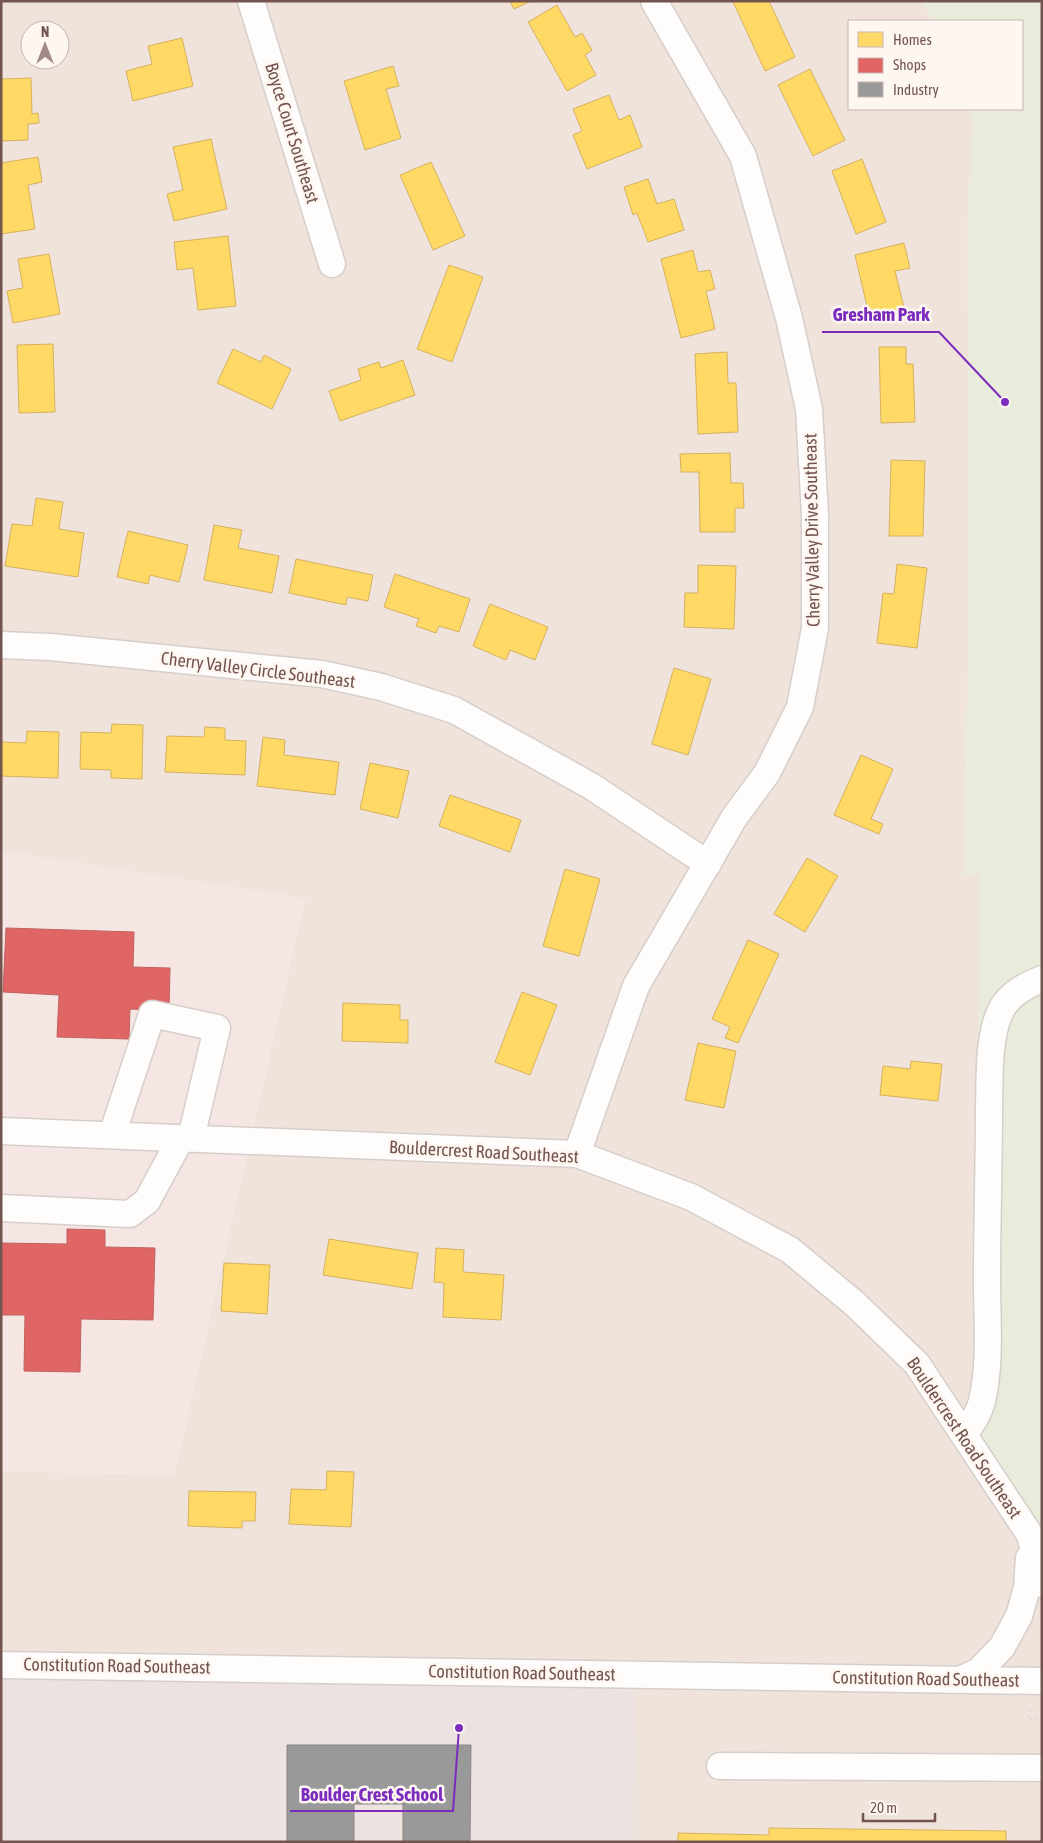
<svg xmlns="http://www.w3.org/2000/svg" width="1043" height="1843" viewBox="0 0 1043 1843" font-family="'Asap Condensed',sans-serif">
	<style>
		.residential { fill: #f0e3dc; fill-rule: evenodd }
		.commercial { fill: #f6e6e3 }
		.industrial { fill: #ece3e0 }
		.green { fill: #e9ecda }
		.homes { fill: #ffd966; stroke: #d5b15f }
		.shops { fill: #e06666; stroke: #c0615f }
		.industry { fill: #999; stroke: #8e8483 }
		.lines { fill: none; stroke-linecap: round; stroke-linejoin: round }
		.minor-casing { stroke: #d6ceca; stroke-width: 29 }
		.path { stroke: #dad1d0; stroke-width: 3; stroke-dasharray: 1 4; stroke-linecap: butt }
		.minor { stroke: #fefdfc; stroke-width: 26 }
		.labels { text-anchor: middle; stroke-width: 5; stroke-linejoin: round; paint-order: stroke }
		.street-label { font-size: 18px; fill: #74544f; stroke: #fef6f1 }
		.leader { fill: none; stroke: #7b2cbf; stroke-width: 2 }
		.callout-dot { fill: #7b2cbf; stroke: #fef6f1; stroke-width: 2 }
		.callout-label { font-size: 19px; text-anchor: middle; font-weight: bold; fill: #7b2cbf; stroke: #fef6f1; stroke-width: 5; stroke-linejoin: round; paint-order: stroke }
	</style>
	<rect width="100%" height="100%" fill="#f8f2ee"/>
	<!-- residential -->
	<path class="residential" d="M1,1H923L932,21H849V109H969L987,151L1042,1557V1842H638L635,1674L1,1665V1471L174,1475L305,899L1,851ZM30,30H60V60H30Z"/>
	<!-- commercial -->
	<path class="commercial" d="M1,851L305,898L174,1475L1,1471Z"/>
	<!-- industrial -->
	<path class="industrial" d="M1,1665L635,1674L638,1842H1Z"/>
	<!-- green -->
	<path class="green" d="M923,1H1042V1557L974,1465L980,874L964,875L969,584L967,221L973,118L969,109H1022V21H932Z"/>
	<!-- homes -->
	<path class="homes" d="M510,1H531L514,9Z
		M736,1H769L795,57L765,71L733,2Z
		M557,5L575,37L582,33L592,50L585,55L596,75L567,91L528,22Z
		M182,38L193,86L133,101L126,71L152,64L148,46Z
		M393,66L399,86L386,89L401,138L365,150L344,81Z
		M810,69L845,140L813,156L778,85Z
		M31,78L32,114L38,113L39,123L28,124V140L1,141V79Z
		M609,95L619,120L630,115L642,147L587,169L573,135L582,131L573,109Z
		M211,139L227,209L174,221L167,194L183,190L173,147Z
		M38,157L42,182L28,185L35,229L1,234V163Z
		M862,159L886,222L856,234L832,171Z
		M431,162L465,236L433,250L400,175Z
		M648,179L657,204L674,199L684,230L648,242L637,213L633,215L624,187Z
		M228,236L236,306L198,310L193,268L177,270L174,242Z
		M904,243L910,268L895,271L906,315L871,323L855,255Z
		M693,250L698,272L710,270L715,289L706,291L715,329L681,338L661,259Z
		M49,254L60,314L13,323L7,291L23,288L18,259Z
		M449,265L483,277L452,362L417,349Z
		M53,344L55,412L19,413L17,345Z
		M879,347H906V364H913L915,422L881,423Z
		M233,349L261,362L264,355L291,369L272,409L217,383Z
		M727,352L728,383H736L738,432L698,434L695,354Z
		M403,360L415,395L340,421L329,391L361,380L358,369L379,362L381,368Z
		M730,453L731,483H743L744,508H735V532H700L699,472H681L680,454Z
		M891,460L925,461L923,536H889Z
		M36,498L63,502L59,529L84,533L78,577L5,566L12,524L32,526Z
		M214,525L242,530L238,548L279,556L272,593L204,580Z
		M128,531L188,545L179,582L150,575L148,584L117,577Z
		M296,559L373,575L368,601L347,597L346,605L289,593Z
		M897,564L927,568L917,648L877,643L883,593L894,594Z
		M698,565L736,566L734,629L684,627L685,593H698Z
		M395,574L470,599L459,632L439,626L436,633L416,626L419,619L384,607Z
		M490,604L548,627L535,660L510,650L506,660L473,646Z
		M674,668L711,679L688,755L652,744Z
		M112,724L143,725L142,779L111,778V770L80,769L81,732L111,733Z
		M205,727L225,728V740L246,741L245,775L165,772L167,736L204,737Z
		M27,731L59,732L58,778L1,776V742L26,743Z
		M263,737L285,740L284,755L339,762L335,795L257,786Z
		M861,755L893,769L871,819L883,824L879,834L834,815Z
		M370,763L409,771L398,818L360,809Z
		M450,795L521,820L510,852L439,826Z
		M807,858L838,876L805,932L774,914Z
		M565,869L600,879L579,956L543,946Z
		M748,940L779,954L738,1043L725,1038L730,1027L712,1019Z
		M522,992L557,1005L530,1075L495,1062Z
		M343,1003L400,1005V1020H408V1043L342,1041Z
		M698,1043L736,1051L724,1108L685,1100Z
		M911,1061L942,1064L938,1101L880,1095L883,1066L910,1069Z
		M329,1239L418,1253L412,1289L323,1275Z
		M436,1248L464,1250L463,1272L504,1275L501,1320L443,1317L444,1283L434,1282Z
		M224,1263L270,1265L267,1314L221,1311Z
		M327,1471L354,1472L351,1527L289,1524L291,1489L326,1490Z
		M189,1491L256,1492L255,1521H242V1528L188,1526Z
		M769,1828L1006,1831V1842H678V1833L769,1835Z"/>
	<!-- shops -->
	<path class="shops" d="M6,928L134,932L133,967L170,968L169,1011L130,1009L129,1039L57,1037L59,995L3,992Z
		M67,1229L105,1230V1247L155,1248L153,1320L81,1319L80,1372L24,1371L25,1315H1V1243L67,1244Z"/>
	<!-- industry -->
	<path class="industry" d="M287,1745H471L470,1842H403V1804H354V1842H287Z"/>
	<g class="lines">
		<!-- minor casing -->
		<g class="minor-casing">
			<path id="minor" d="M251,1L332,264
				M1,645L51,647L322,674L381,687L454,710L591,786L708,864
				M1,1131L577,1154L691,1197L790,1250L855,1304L917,1364L1030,1535L1042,1584
				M112,1135L152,1014L217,1028L191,1138
				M577,1154L636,986L734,818L767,773L800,707L815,628V514L809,409L789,318L743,156L654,1
				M1,1208L130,1214L147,1201L181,1138
				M964,1435C971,1424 979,1414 982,1401C991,1362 987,1320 987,1281C987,1223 989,1165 989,1107C990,1078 988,1045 998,1017C1005,997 1023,986 1042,979
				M1,1665L1042,1681
				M960,1680L979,1671L1002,1647L1019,1616L1027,1588L1029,1558
				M720,1766L1042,1768"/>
		</g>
		<!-- path -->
		<path class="path" d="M1030,1711L1028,1719H1037"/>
		<!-- minor -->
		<use href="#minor" class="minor"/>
	</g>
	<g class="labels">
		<!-- street labels -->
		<g class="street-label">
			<text transform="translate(292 133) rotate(73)" y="6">Boyce Court Southeast</text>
			<text transform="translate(812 530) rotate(-91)" y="6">Cherry Valley Drive Southeast</text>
			<text transform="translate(258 670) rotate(7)" y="6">Cherry Valley Circle Southeast</text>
			<text transform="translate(484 1152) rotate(3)" y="6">Bouldercrest Road Southeast</text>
			<text transform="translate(964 1438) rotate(56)" y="6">Bouldercrest Road Southeast</text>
			<text transform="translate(117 1666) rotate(1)" y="6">Constitution Road Southeast</text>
			<text transform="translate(522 1673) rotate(1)" y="6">Constitution Road Southeast</text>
			<text transform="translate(926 1679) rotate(1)" y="6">Constitution Road Southeast</text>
		</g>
	</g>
	<!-- callouts -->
	<path class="leader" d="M1005 402L939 332H822M459 1728L453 1811H290"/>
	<g class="callout-dot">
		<circle cx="1005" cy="402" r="5"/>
		<circle cx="459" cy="1728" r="5"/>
	</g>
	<g class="callout-label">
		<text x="881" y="321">Gresham Park</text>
		<text x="372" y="1801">Boulder Crest School</text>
	</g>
	<!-- border -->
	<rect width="1043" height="1843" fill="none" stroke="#74544f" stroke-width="5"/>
	<!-- legend -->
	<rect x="848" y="20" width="175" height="90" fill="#fef6f1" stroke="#c7b5b0"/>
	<rect x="858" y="32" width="25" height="15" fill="#ffd966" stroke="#c7b5b0"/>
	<text x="893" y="45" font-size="15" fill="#74544f">Homes</text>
	<rect x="858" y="58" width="25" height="15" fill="#e06666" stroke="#c7b5b0"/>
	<text x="893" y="70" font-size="15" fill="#74544f">Shops</text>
	<rect x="858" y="82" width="25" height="15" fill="#999999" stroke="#c7b5b0"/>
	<text x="893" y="95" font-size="15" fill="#74544f">Industry</text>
	<!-- north arrow -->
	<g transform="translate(45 45)"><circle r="24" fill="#fef6f1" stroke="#c7b5b0"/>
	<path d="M0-4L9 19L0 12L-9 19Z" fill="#a28b87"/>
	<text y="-8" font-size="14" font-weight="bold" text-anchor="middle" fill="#74544f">N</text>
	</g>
	<!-- scale -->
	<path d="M863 1813v8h72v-8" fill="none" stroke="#74544f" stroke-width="2.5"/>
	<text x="870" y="1813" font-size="15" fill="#74544f" stroke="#fef6f1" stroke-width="4" paint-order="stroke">20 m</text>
</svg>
